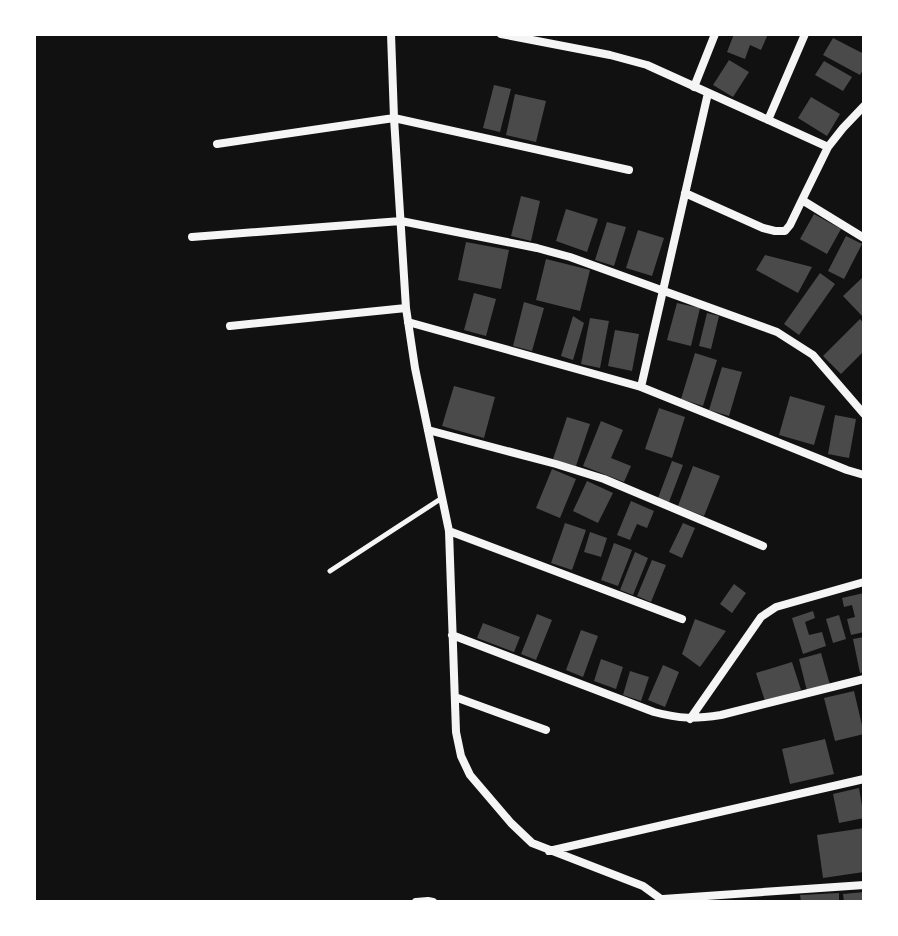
<svg xmlns="http://www.w3.org/2000/svg" width="898" height="936" viewBox="0 0 898 936" font-family="'DM Sans',sans-serif">
	<style>
		.building { fill: #4a4a4a }
		.lines { fill: none; stroke-linecap: round; stroke-linejoin: round }
		.service { stroke: #f5f5f5; stroke-width: 5 }
		.minor { stroke: #f5f5f5; stroke-width: 8 }
	</style>
	<rect width="100%" height="100%" fill="#111"/>
	<!-- building -->
	<path class="building" d="M734,34H768L761,50L750,45L745,59L727,52Z
		M833,38L864,54V68L860,75L823,55Z
		M729,60L749,72L733,97L713,85Z
		M824,61L852,77L843,91L815,75Z
		M494,85L511,89L500,132L483,128Z
		M515,94L546,101L536,142L506,135Z
		M811,97L840,114L827,136L798,118Z
		M521,196L540,201L531,241L511,236Z
		M566,209L598,219L587,252L556,241Z
		M814,214L841,229L827,254L800,239Z
		M607,222L626,227L614,266L595,260Z
		M638,230L664,238L652,276L626,268Z
		M846,236L862,244L844,279L828,271Z
		M466,242L509,250L501,289L458,280Z
		M765,255L812,267L798,293L756,270Z
		M546,259L590,270L580,311L536,300Z
		M820,273L835,284L799,335L784,324Z
		M864,276V318L843,296Z
		M474,293L496,299L486,336L464,330Z
		M524,302L544,308L532,351L513,346Z
		M677,303L700,308L691,346L667,340Z
		M707,313L719,316L711,349L699,346Z
		M573,316L584,323L573,360L561,356Z
		M590,318L609,321L600,368L581,364Z
		M860,319L864,324V351L841,374L823,356Z
		M615,330L639,334L632,371L608,366Z
		M695,353L717,360L703,406L681,399Z
		M722,367L742,372L729,416L709,410Z
		M454,386L495,397L484,438L442,426Z
		M790,396L825,406L814,445L779,435Z
		M659,408L685,417L672,458L645,449Z
		M835,415L856,419L849,458L828,454Z
		M567,417L590,424L576,466L553,459Z
		M601,421L623,430L611,458L631,466L624,482L583,466Z
		M672,461L683,465L669,502L658,498Z
		M693,466L720,476L704,516L678,506Z
		M552,469L576,479L560,518L536,508Z
		M587,481L613,493L598,523L573,511Z
		M631,501L654,511L647,528L637,524L630,540L617,535Z
		M565,523L586,530L572,570L551,563Z
		M683,523L695,528L682,558L669,552Z
		M590,532L607,538L601,557L584,552Z
		M614,543L632,550L618,586L601,580Z
		M635,552L648,558L633,595L620,590Z
		M652,560L666,565L651,602L637,596Z
		M734,584L746,593L732,613L720,604Z
		M864,593V632L851,635L847,619L855,617L852,605L844,607L842,598Z
		M813,611L815,618L805,622L809,635L822,632L826,646L803,654L792,618Z
		M537,614L552,620L536,660L521,654Z
		M839,615L846,639L833,643L826,619Z
		M695,619L726,631L700,667L682,654Z
		M483,623L520,637L514,652L477,638Z
		M581,630L598,636L583,677L566,670Z
		M864,637V672L860,673L853,639Z
		M821,653L830,685L807,691L799,659Z
		M601,659L623,667L616,689L594,681Z
		M792,662L801,690L765,701L756,673Z
		M663,665L679,672L665,707L648,700Z
		M630,671L649,677L641,701L623,695Z
		M854,691L864,734L835,741L824,698Z
		M825,739L834,774L790,784L782,749Z
		M859,788L864,818L839,823L833,794Z
		M864,828V872L823,878L817,835Z
		M864,892V902H844L843,894Z
		M839,893V902H801L800,895Z"/>
	<g class="lines">
		<!-- service -->
		<path class="service" d="M330,571L442,498"/>
		<!-- minor -->
		<path class="minor" d="M391,34L394,118L406,308L415,368L449,531L456,732L461,756L470,775L511,823L532,843L643,886L665,902
			M501,34L610,55L647,65L828,147
			M694,87L715,34
			M768,120L805,34
			M217,144L394,118L629,170
			M685,193L763,228L775,231H785L790,225L802,200L864,238
			M802,200L828,147L843,128L864,106
			M192,237L401,221L537,248L570,257L777,332L813,355L864,414
			M408,322L641,387L847,470L864,475
			M230,326L406,308
			M641,387L708,93
			M428,430L556,464L604,479L763,546
			M449,531L682,619
			M452,635L654,712C680,719 695,719 721,715L864,679
			M455,697L546,730
			M690,719L761,617L776,607L864,582
			M549,851L864,779
			M663,899L864,885
			M416,902L428,901L433,902"/>
	</g>
	<!-- border -->
	<rect width="898" height="936" fill="none" stroke="#ffffff" stroke-width="72"/>
</svg>
